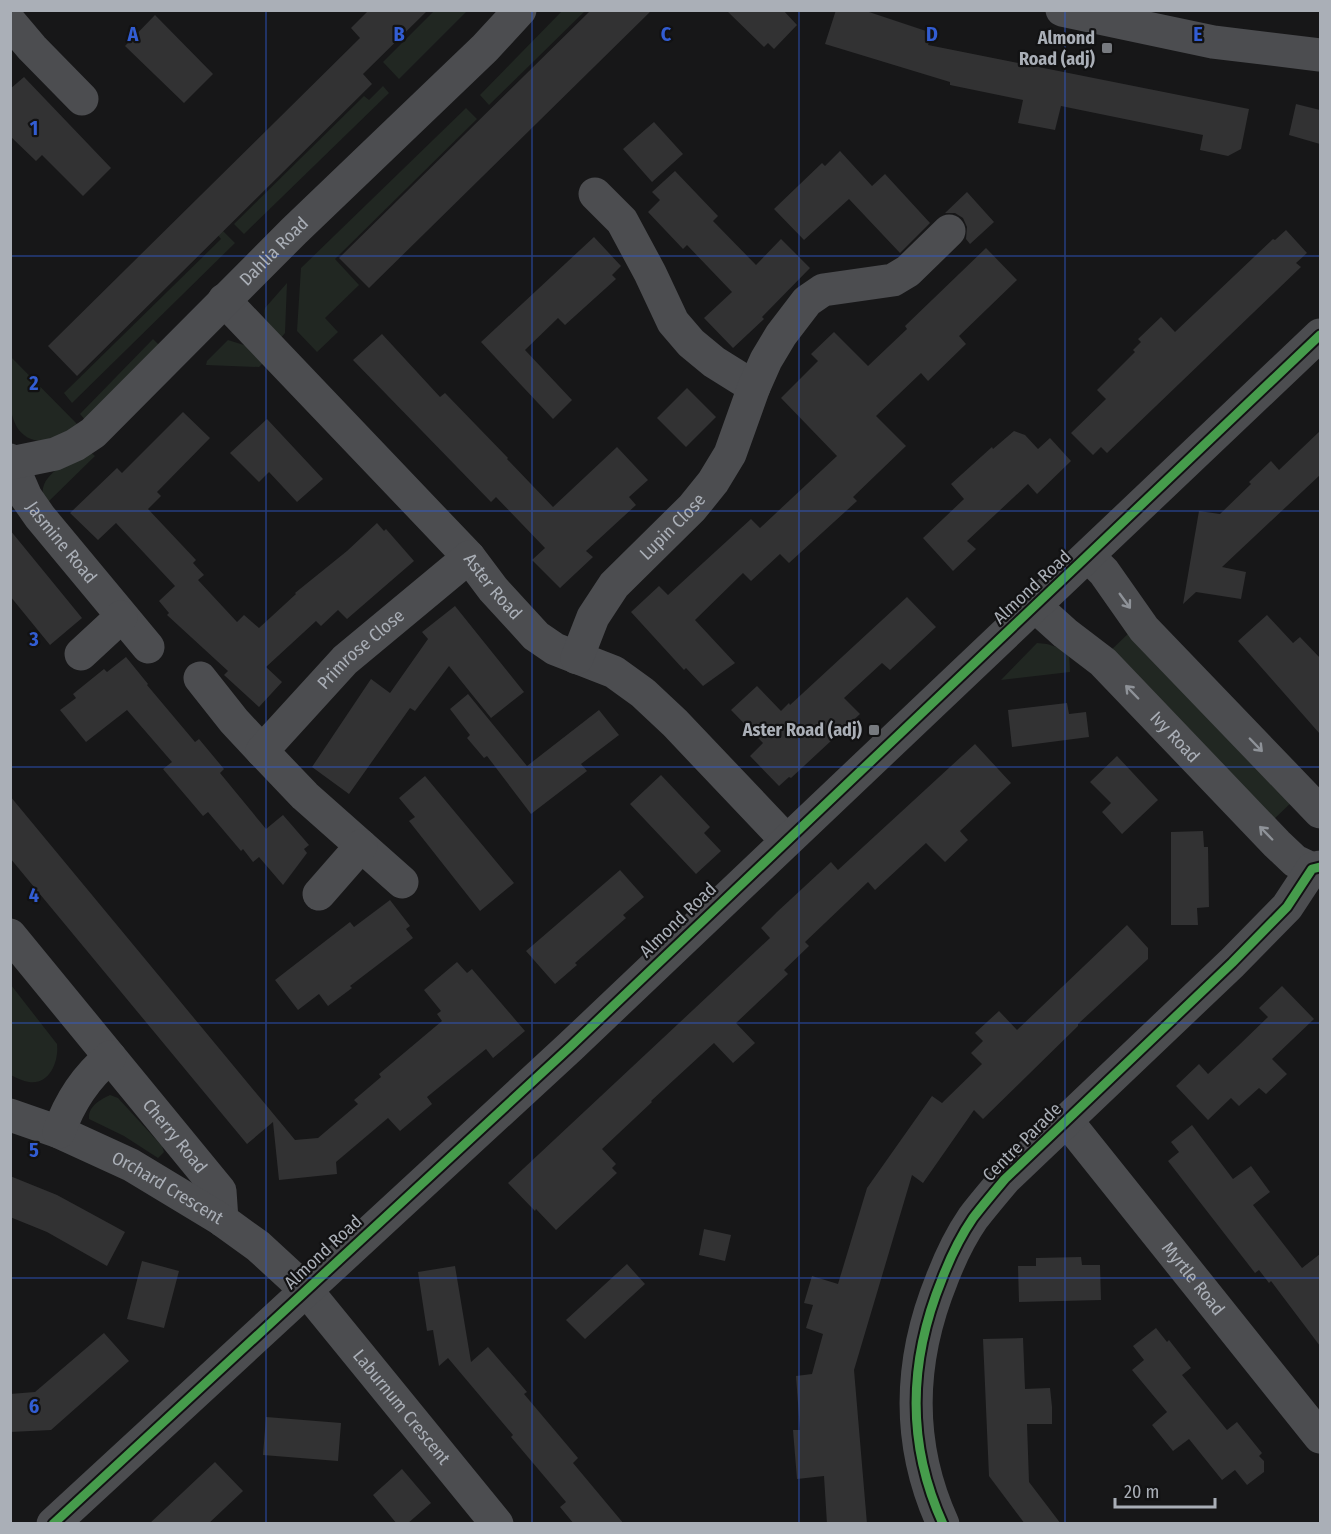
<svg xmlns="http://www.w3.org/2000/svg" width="1331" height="1534" viewBox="0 0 1331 1534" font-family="'Fira Sans Condensed',sans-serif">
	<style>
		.green { fill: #212722 }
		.building { fill: #323233 }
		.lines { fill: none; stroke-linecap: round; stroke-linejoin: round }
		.minor { stroke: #4c4d50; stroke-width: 33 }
		.cycleway-casing { stroke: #121213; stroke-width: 13 }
		.cycleway { stroke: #469c4c; stroke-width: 9 }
		.oneway { stroke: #8e9298 }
		.grid { fill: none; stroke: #325dd3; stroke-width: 1.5; stroke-opacity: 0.55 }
		.poi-dot { fill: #777a7f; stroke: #121213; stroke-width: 2 }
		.labels { text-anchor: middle; stroke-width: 4.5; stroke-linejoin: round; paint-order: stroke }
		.poi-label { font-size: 18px; font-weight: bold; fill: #aaafb7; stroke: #121213; text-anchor: end }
		.street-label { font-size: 18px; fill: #aaafb7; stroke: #121213 }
		.grid-label { font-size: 20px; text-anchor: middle; font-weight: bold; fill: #325dd3; stroke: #121213; stroke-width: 4.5; stroke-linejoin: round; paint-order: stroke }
	</style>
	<rect width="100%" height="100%" fill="#171718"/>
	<!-- green -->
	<path class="green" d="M435,10L467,11L399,79L383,62Z
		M563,10L585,11L489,105L480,95Z
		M383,86L389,93L244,234L234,224L364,96L369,100Z
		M466,108L477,119L335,259L359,285L325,318L338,332L317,352L297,331L301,268Z
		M222,230L235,243L72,403L64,393L221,239L217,234Z
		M287,283L285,333L280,339C272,329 262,321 265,308Z
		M153,339L161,347L86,421L80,414Z
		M228,340L247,346L264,362L259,367L206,365L207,361Z
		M10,356L78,425C70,430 62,437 54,440C47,443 37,441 31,439C2,427 11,381 10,356Z
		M89,451L95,456L46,504C31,476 71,461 89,451Z
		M1131,631L1294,800L1272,821L1109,652Z
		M1037,643L1047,644L1069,651L1070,672L1001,680Z
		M11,985L57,1044C59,1061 50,1085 29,1082C23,1081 16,1078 11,1075Z
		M110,1095L118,1098L162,1146L164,1152L158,1158L124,1136L89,1119C88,1106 100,1100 110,1095Z"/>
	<!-- building -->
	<path class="building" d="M369,10H428L363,74L372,84L77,376L48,346L360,38L351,28Z
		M591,10H652L369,288L339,258Z
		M726,10H783L797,25L774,49L768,43L764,47Z
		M836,10H863L932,33L928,45L1249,109L1241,149L1228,156L1200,150L1203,135L1061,106L1055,130L1018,123L1023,100L950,85V82L825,44Z
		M155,15L213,74L184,103L125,46Z
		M24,77L111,168L83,196L42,155L36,161L10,136V89Z
		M1296,104L1320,110V144L1289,135Z
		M654,122L683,154L652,182L623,149Z
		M840,151L872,186L885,174L930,223L900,253L849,199L804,240L774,209L822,163L825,166Z
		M675,171L718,216L713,221L756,265L781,239L810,268L762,317L764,319L733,348L704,318L732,292L687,245L683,249L648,212L660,200L652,192Z
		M967,192L994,222L970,244L966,239L967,227L963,218L955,213H945Z
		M1286,230L1307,253L1296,263L1301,267L1107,453L1101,447L1093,455L1071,433L1106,399L1097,390L1135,352L1133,350L1141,342L1138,339L1161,317L1175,332L1273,239L1275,240Z
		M594,237L621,266L612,275L616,279L565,325L558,318L525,350L572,400L553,419L481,342Z
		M986,248L1017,280L959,336L966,344L928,381L921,373L876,416L906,446L853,497L857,501L789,563L780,554L751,581L743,573L695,620L735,663L703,686L686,668L684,670L631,612L659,586L668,595L751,519L760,528L837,456L781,398L818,361L811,354L834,332L868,366L907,329L905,326Z
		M382,334L440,397L445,393L508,458L507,459L553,507L617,447L648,480L629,497L636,505L586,551L593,557L560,588L532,560L545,548L496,497L491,502L353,360Z
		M687,388L716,417L686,447L657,418Z
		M183,412L210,438L157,492L161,496L148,509L196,560L193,563L204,575L198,580L237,622L244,615L259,628L296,594L295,593L347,551L377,523L384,531L386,529L414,561L347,619L338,610L321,626L316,621L266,667L282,682L259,707L224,675L228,671L167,615L169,613L159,601L175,586L116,523L98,540L70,513L117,468L122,473Z
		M267,419L323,479L297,502L269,472L259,482L230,453Z
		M1014,431L1025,435L1038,449L1050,438L1071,461L1037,494L1028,484L967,541L976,549L953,571L923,538L964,499L951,484L992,447L993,449Z
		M1320,431V475L1222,567L1246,572L1241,599L1196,592L1183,604L1199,511L1220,514L1251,484L1249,482L1271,461L1279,470Z
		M10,530L82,618L50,645L10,596Z
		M907,597L936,627L890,670L882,663L844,698L860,714L791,778L789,777L779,786L750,756L763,743L731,710L757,686L781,711L789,703L790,705Z
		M455,606L524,692L491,718L449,666L415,711L410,708L349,794L312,767L371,679L390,693L428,639L422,632Z
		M1267,615L1293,643L1300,637L1320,658V734L1238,641Z
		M126,657L148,684L147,685L195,742L199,739L224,769L220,773L266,829L283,815L309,845L304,849L307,853L283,885L259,857L253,862L243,849L241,851L208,812L203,816L163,769L172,762L127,710L86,742L60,710L76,698L73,694L104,669L107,672Z
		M468,694L527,766L599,710L619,735L581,764L587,771L531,814L487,756L484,758L467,738L470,735L450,709Z
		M1067,703L1069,714L1086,712L1089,737L1012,747L1008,710Z
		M975,744L1011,783L960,831L968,840L945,862L926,843L875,890L868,882L805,942L809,946L784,970L788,974L736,1023L755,1043L733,1063L714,1043L651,1101L652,1102L602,1149L616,1164L612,1168L617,1173L556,1230L536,1209L535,1211L508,1183L770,938L761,928L777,912L831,862L838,870Z
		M1117,756L1158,800L1122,834L1102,812L1111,803L1090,782Z
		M661,775L710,827L704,833L721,851L696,874L630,804Z
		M425,776L514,883L480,911L409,821L415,817L399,798Z
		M10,796L295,1140L318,1138L358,1104L354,1100L381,1077L379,1074L442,1021L437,1014L441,1011L424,990L457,962L467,973L472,969L525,1031L493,1058L486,1049L427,1097L432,1104L400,1131L388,1118L336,1162L337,1174L279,1180L273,1122L247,1144L10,858Z
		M1203,831L1204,847H1208L1209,907L1197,908L1198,925H1171V832Z
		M620,870L644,897L623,915L626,918L575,963L577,965L555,984L526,951Z
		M390,900L410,926L406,929L413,938L350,986L352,988L328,1006L319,994L298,1010L275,980L350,922L354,927Z
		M1127,925L1148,948V959L1078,1024V1026L983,1119L974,1110L923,1183L912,1175L854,1370L867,1524H827L824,1476L797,1479L793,1430H800L796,1376L812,1374L823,1334L806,1328L813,1305L804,1303L812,1276L838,1284L867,1188L932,1096L942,1103L982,1064L971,1053L983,1041L975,1033L999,1011L1017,1030Z
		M1282,986L1314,1019L1272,1059L1287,1074L1266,1094L1259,1088L1239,1106L1231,1098L1208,1120L1176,1086L1199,1064L1208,1074L1238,1046L1268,1017L1259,1008Z
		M1192,1125L1233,1179L1251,1166L1270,1192L1253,1205L1302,1268L1320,1254V1346L1271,1281L1269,1283L1259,1270L1255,1273L1168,1161L1179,1152L1171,1142Z
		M10,1176L57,1195L125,1232L107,1266L47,1232L10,1217Z
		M704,1229L731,1235L725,1261L699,1255Z
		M1081,1257L1082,1265H1100L1101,1300L1019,1302L1018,1266H1036V1258Z
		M142,1261L179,1271L164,1328L127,1319Z
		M627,1264L645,1284L585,1339L566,1320Z
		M455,1266L471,1362L488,1347L527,1392L524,1394L578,1458L573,1463L624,1524H574L560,1507L566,1502L511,1437L513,1435L448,1358L439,1366L433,1330L427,1331L418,1272Z
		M1156,1328L1167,1342L1169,1340L1191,1368L1182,1375L1227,1430L1237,1422L1262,1453L1259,1456L1264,1461V1472L1247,1485L1235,1470L1222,1480L1189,1439L1173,1451L1152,1425L1167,1412L1132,1370L1144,1360L1133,1346Z
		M104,1333L129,1361L51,1430L10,1432V1394L35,1392Z
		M1023,1338L1025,1389L1050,1388L1052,1407V1424H1027L1029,1482L1061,1524H1025L989,1476L983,1339Z
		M266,1417L341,1423L338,1461L263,1455Z
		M215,1462L243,1491L208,1524H149Z
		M402,1469L431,1503L407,1524H397L373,1495Z"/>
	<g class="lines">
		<!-- minor -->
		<g class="minor">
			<path d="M1062,10L1213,42L1320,55"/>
			<path d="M10,22L32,48L82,99"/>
			<path d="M595,194L622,221L650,273L673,322L691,343L714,362L754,387"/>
			<path id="s1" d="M224,300L469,557L493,589L536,636L555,649L614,672L643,693L675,723L786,840"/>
			<path id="s2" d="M10,460L26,497L40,517L148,647"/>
			<path id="s3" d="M11,463L55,454L75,445L93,433L294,231L485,48L520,10"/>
			<path d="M1088,556L1104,572L1144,629L1320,812"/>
			<path id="s4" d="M1035,606L1065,633L1103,662L1277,844L1295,861L1312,869"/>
			<path d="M81,654L121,617"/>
			<path id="s5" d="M577,658L593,617L614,585L692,508L713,482L730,454L754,387L766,360L781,335L807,301L823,290L893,280L908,271L949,231"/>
			<path d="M200,678L234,721L262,751"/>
			<path id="s6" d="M402,882L305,796L262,751L345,660L469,557"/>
			<path d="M319,894L361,846"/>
			<path id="s7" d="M10,935L220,1191L222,1220"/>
			<path id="s8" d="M10,1115L59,1132L131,1165L222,1220L258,1246L307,1291L497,1524"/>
			<path id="s9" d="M1067,1121L1320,1437"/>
			<path d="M59,1132C69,1103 87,1076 110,1057"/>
			<path d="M53,1524L570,1047L1320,335"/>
			<path d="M943,1524C906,1443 909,1360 942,1279C950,1258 960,1237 973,1218C983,1205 994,1192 1005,1179L1232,963L1287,907L1312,869L1320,867"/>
		</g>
		<!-- cycleway casing -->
		<g class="cycleway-casing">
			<path id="cycleway" d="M53,1524L570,1047L1320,335
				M943,1524C906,1443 909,1360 942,1279C950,1258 960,1237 973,1218C983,1205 994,1192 1005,1179L1232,963L1287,907L1312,869L1320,867"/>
		</g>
		<!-- cycleway -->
		<use href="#cycleway" class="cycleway"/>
	</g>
	<!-- one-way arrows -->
	<defs><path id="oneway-shaft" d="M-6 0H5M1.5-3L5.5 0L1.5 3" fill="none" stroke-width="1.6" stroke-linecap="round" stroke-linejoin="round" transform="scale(1.5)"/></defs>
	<g class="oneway">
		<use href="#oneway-shaft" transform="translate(1125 601) rotate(54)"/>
		<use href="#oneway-shaft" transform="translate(1132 692) rotate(-134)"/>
		<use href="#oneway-shaft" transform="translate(1256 745) rotate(46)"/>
		<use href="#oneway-shaft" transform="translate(1266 833) rotate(-134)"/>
	</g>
	<!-- grid -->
	<path class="grid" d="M266,10V1524M532,10V1524M799,10V1524M1065,10V1524M10,256H1320M10,511H1320M10,767H1320M10,1023H1320M10,1278H1320"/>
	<!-- markers -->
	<g class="poi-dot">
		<rect x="1101" y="42" width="12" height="12" rx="3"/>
		<rect x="868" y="724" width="12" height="12" rx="3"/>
	</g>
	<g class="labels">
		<!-- poi labels -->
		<g class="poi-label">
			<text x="1095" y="44">Almond<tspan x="1095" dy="21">Road (adj)</tspan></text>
			<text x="862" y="736">Aster Road (adj)</text>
		</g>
		<!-- street labels -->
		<g class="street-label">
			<text dy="6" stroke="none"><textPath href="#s3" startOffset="345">Dahlia Road</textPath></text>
			<text dy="6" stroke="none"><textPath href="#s5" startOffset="165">Lupin Close</textPath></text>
			<text dy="6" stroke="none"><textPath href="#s2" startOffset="98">Jasmine Road</textPath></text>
			<text dy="6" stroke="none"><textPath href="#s1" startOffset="393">Aster Road</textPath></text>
			<text transform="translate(1032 587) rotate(-43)" y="6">Almond Road</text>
			<text dy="6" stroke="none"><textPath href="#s6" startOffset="334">Primrose Close</textPath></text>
			<text dy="6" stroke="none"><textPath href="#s4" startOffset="192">Ivy Road</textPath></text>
			<text transform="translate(678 920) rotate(-44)" y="6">Almond Road</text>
			<text dy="6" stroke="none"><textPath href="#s7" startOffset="260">Cherry Road</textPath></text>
			<text transform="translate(1022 1142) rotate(-45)" y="6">Centre Parade</text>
			<text dy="6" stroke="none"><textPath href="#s8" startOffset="174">Orchard Crescent</textPath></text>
			<text transform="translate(323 1252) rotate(-43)" y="6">Almond Road</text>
			<text dy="6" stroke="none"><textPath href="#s9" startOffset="202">Myrtle Road</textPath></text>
			<text dy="6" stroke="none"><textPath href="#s8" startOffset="498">Laburnum Crescent</textPath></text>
		</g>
	</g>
	<g class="grid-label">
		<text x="133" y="41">A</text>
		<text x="399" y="41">B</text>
		<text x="666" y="41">C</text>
		<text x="932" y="41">D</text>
		<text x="1198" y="41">E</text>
		<text x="34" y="135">1</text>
		<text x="34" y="390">2</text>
		<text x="34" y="646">3</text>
		<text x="34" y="902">4</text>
		<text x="34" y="1157">5</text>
		<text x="34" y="1413">6</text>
	</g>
	<!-- border -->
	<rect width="1331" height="1534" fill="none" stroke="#aaafb7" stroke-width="24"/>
	<!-- scale -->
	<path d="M1115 1498v9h100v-9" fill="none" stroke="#aaafb7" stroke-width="3"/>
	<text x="1124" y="1498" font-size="18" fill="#aaafb7" stroke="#121213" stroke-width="4.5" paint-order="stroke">20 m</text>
</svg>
